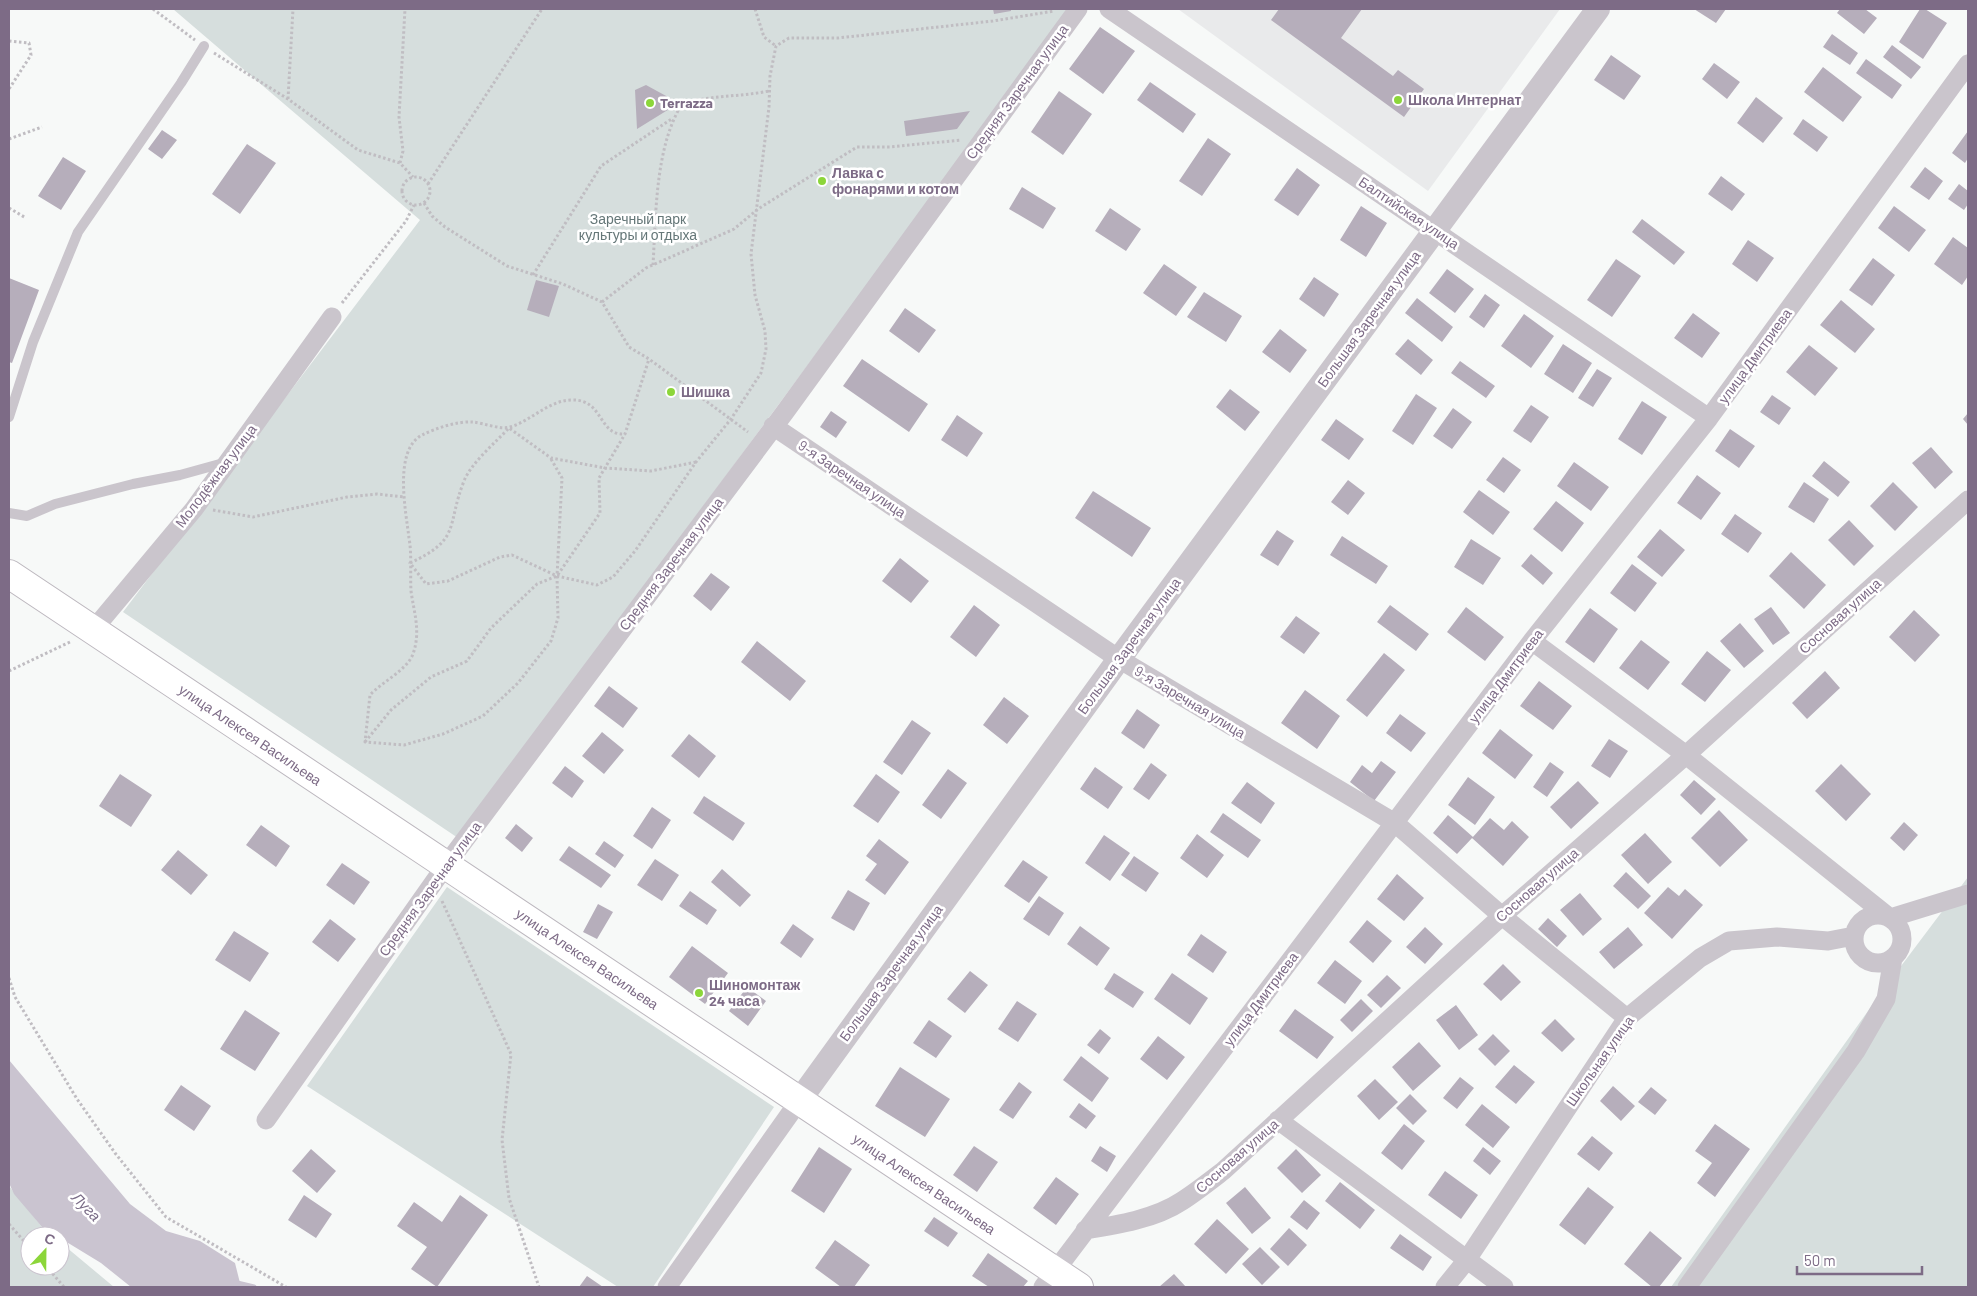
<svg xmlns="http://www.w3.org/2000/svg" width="1977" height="1296" viewBox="0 0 1977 1296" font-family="Barlow,sans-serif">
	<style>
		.built { fill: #e9eaeb }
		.green { fill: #d6dedd }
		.water { fill: #cac4d0 }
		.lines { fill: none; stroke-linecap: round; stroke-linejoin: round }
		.stream { stroke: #cac4d0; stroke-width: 5 }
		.building { fill: #b6aebb }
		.primary-casing { stroke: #bcb7be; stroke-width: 30 }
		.path { stroke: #c0bdc2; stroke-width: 3; stroke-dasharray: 2.5 2.5; stroke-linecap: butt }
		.service { stroke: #cac5cc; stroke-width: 10 }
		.minor { stroke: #cac5cc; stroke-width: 19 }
		.tertiary { stroke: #cac5cc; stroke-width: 24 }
		.primary { stroke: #fff; stroke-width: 28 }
		.poi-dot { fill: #8cd63a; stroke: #fff; stroke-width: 2 }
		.labels { text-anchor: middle; stroke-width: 5; stroke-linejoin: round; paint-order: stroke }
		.street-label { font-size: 14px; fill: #7d6b86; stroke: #fff }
		.poi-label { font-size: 14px; font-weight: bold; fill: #7d6b86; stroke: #fff; text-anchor: start }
		.park-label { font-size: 14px; fill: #657778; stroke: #fff }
		.water-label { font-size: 15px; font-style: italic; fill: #7a6c87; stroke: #fff }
	</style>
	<rect width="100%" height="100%" fill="#f7f9f8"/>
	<!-- built -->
	<path class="built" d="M1178,9H1560L1428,191Z"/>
	<!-- green -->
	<path class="green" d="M173,9H1071L458,838L123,612L420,220Z
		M1968,877V1287H1671L1883,990Z
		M447,887L774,1107L653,1287H618L307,1086Z
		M9,1186L42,1227L53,1236H30V1266H60V1242L114,1287H9Z"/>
	<!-- water -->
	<path class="water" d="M9,1060L130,1204L166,1231L200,1241L235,1263L241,1287H131L101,1263L42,1227L14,1194L9,1183Z"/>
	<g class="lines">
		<!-- stream -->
		<path class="stream" d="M233,1282L254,1287"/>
	</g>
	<!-- building -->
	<path class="building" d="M993,9H1011V11L994,14Z
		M1279,9H1362L1341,38L1393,76L1398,70L1424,89L1404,117L1271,20Z
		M1694,9H1726L1716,23Z
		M1840,9H1865L1877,18L1864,34L1837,13Z
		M1920,9H1925L1947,23L1923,59L1899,42Z
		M1100,27L1135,51L1103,94L1069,69Z
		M1832,34L1858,53L1850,65L1823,47Z
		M1892,45L1921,67L1911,79L1883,57Z
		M1611,55L1641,76L1624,100L1594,80Z
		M1866,59L1902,85L1892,99L1856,73Z
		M1714,63L1740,82L1727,99L1702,79Z
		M1823,67L1862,97L1843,122L1804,92Z
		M1150,82L1196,114L1183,133L1137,100Z
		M646,85L679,103L637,129L635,90Z
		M1059,91L1092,114L1063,155L1031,132Z
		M1756,97L1783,118L1763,143L1737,123Z
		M970,111L957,129L906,136L904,121Z
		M1803,119L1828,137L1817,152L1793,134Z
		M162,130L177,140L162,159L148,149Z
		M1968,131V158L1965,163L1952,153Z
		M1208,138L1231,154L1202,196L1179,181Z
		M247,144L276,163L240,214L212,194Z
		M63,157L86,171L61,210L38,196Z
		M1925,167L1943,181L1929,200L1910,187Z
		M1297,168L1320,185L1298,216L1274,200Z
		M1721,176L1745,194L1732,211L1708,194Z
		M1959,184L1968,191V204L1964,210L1948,199Z
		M1022,187L1056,208L1043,229L1009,209Z
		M1361,206L1387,223L1366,257L1340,240Z
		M1894,206L1926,230L1909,252L1878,228Z
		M1110,208L1141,229L1126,251L1095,231Z
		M1642,219L1685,252L1674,265L1632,232Z
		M1953,237L1968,248V276L1962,285L1934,264Z
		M1748,240L1774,258L1757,282L1732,264Z
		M1873,258L1895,275L1872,306L1849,290Z
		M1616,259L1641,276L1612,317L1587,300Z
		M1164,264L1197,287L1176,316L1143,293Z
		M1447,269L1474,289L1455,313L1429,293Z
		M1314,277L1339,294L1324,317L1299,299Z
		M9,278L39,290L12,363L9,362Z
		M536,280L559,286L549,317L527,310Z
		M1204,292L1242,316L1226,342L1187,317Z
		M1485,294L1500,305L1484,328L1469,317Z
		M1417,298L1453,327L1442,342L1405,313Z
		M1841,300L1875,329L1855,353L1820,325Z
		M905,308L936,330L919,353L889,331Z
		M1693,313L1720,333L1702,358L1674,338Z
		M1524,314L1554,336L1531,368L1501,346Z
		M1280,329L1307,350L1290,373L1262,352Z
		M1408,339L1433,360L1421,375L1395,354Z
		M1563,344L1592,363L1573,393L1544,374Z
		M1809,345L1838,368L1815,396L1786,372Z
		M862,359L928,404L909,432L843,386Z
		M1460,361L1495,386L1486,398L1451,373Z
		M1597,369L1612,378L1593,407L1578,398Z
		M1230,389L1260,412L1245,431L1216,407Z
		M1416,394L1437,408L1413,445L1392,431Z
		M1772,395L1791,408L1779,425L1760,412Z
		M1642,401L1667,417L1642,455L1618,439Z
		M1531,405L1549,417L1531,443L1513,431Z
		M1453,408L1472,422L1452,449L1433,436Z
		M831,411L847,422L836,438L820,427Z
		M1968,413V425L1963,419Z
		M957,415L983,433L967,457L941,440Z
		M1336,419L1364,439L1349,460L1321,440Z
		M1730,429L1755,446L1739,468L1715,451Z
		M1931,447L1953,472L1935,489L1912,463Z
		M1503,457L1521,470L1504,493L1486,480Z
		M1824,461L1850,482L1838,497L1812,476Z
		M1574,462L1609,487L1591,511L1557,486Z
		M1697,475L1721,493L1701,520L1677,503Z
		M1348,480L1365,493L1348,515L1331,502Z
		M1804,482L1829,499L1814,523L1788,507Z
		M1893,482L1918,507L1895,531L1870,506Z
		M1479,490L1510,512L1493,535L1463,512Z
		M1093,491L1151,528L1132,557L1075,518Z
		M1556,501L1584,523L1562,552L1533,529Z
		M1735,514L1762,533L1748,553L1721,534Z
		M1849,520L1874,546L1854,566L1828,540Z
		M1660,529L1685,550L1662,577L1637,557Z
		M1277,530L1294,541L1278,566L1260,555Z
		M1342,536L1388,566L1376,584L1330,555Z
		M1471,539L1501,558L1483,585L1454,567Z
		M1791,552L1826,585L1804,609L1769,576Z
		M1531,554L1553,573L1543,585L1521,566Z
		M900,558L929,581L911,603L882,581Z
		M1632,564L1657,583L1635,612L1610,593Z
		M711,573L730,587L711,611L693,596Z
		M974,605L1000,625L976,657L950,637Z
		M1390,605L1429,634L1416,651L1377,622Z
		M1466,607L1504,637L1485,661L1447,632Z
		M1771,607L1790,633L1773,645L1754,619Z
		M1590,608L1618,629L1594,663L1565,642Z
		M1914,610L1940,635L1915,662L1889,637Z
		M1296,616L1320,633L1304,654L1280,637Z
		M1740,623L1764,651L1744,668L1720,641Z
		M1641,640L1670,662L1648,690L1619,668Z
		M757,641L806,681L790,701L741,662Z
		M1707,651L1731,670L1705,702L1681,684Z
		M1384,653L1405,670L1367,717L1346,700Z
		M1825,671L1840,688L1807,719L1792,703Z
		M1539,681L1572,706L1553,730L1520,706Z
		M609,686L638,708L623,728L594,706Z
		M1305,690L1340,716L1317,749L1281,723Z
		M1004,697L1029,716L1007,744L983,725Z
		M1137,709L1160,725L1144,749L1121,733Z
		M1400,714L1426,733L1411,752L1386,733Z
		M912,720L931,733L902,775L883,762Z
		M1500,729L1533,755L1515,779L1482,753Z
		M602,732L624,750L604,774L582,756Z
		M689,734L716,756L699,778L671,756Z
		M1609,739L1628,751L1610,778L1591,766Z
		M1381,761L1396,772L1374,801L1350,782L1362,765L1372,773Z
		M1550,762L1564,772L1547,797L1533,787Z
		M1151,763L1167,775L1149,800L1133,789Z
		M1841,764L1871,794L1846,821L1815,791Z
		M565,766L584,781L572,798L552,783Z
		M1095,767L1123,787L1108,809L1080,789Z
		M948,769L967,783L941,819L922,805Z
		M120,774L152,795L131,827L99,806Z
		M876,774L900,792L878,823L853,806Z
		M1468,777L1495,797L1475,825L1448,805Z
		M1694,780L1716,799L1701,815L1680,795Z
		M1578,781L1599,803L1571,829L1550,807Z
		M1247,782L1275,803L1261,824L1231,803Z
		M704,796L745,823L733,841L693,813Z
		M652,807L671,820L652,849L633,836Z
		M1719,810L1748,840L1720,867L1691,838Z
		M1223,813L1261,840L1248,858L1210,832Z
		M1448,815L1473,837L1457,854L1433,833Z
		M1490,818L1504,830L1512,821L1529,837L1503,866L1472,838Z
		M1904,822L1918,835L1904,851L1890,838Z
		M516,824L533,838L522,852L505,838Z
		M261,825L290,846L276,867L246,845Z
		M1645,833L1672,862L1648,884L1621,855Z
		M1197,834L1224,855L1207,878L1180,858Z
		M1104,835L1130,853L1110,881L1085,863Z
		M879,839L909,862L885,895L865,880L877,864L866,856Z
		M604,841L624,855L615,868L595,854Z
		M569,846L611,875L601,888L559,860Z
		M178,850L208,875L191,895L161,870Z
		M1134,856L1159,873L1146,892L1121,875Z
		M655,859L679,875L662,901L637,885Z
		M1023,860L1048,877L1029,903L1004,886Z
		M342,863L370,882L354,905L326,885Z
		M722,869L751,895L740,907L711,882Z
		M1626,872L1651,896L1638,909L1613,886Z
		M1397,874L1424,898L1404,921L1377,899Z
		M1668,887L1679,896L1685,889L1703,905L1672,939L1644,913Z
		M848,890L870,903L854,931L831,918Z
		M690,891L717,910L707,925L679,906Z
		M1580,893L1602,919L1583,936L1560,910Z
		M1039,896L1064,913L1049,936L1023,919Z
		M598,904L613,912L597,939L583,932Z
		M1548,918L1567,936L1557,947L1538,929Z
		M330,919L356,939L338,962L312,942Z
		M1367,920L1392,941L1373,963L1349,942Z
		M793,924L814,939L801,958L780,943Z
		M1080,926L1110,948L1097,966L1067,944Z
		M1425,927L1443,944L1425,964L1406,947Z
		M1628,927L1643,945L1614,969L1599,952Z
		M234,931L269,953L250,982L215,960Z
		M1201,934L1227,952L1213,973L1187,955Z
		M692,946L728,973L705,1004L669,977Z
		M1335,960L1362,981L1345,1004L1317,983Z
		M1503,964L1521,982L1501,1001L1483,984Z
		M970,971L988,985L965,1013L947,999Z
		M1114,973L1144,992L1133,1008L1104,989Z
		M1172,973L1208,998L1190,1025L1154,999Z
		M1387,975L1401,988L1381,1008L1367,995Z
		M747,987L766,1001L748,1026L729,1011Z
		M1361,999L1373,1011L1352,1032L1340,1020Z
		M1017,1001L1037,1014L1018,1042L998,1029Z
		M1456,1005L1478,1035L1459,1050L1436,1020Z
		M1295,1009L1334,1037L1317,1059L1279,1031Z
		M245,1010L280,1033L255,1071L220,1049Z
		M1555,1019L1575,1039L1562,1052L1541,1033Z
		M929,1020L952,1036L936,1058L913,1043Z
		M1100,1029L1111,1038L1099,1054L1087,1045Z
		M1493,1034L1510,1051L1495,1066L1478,1049Z
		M1158,1036L1185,1057L1167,1080L1140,1059Z
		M1419,1042L1441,1066L1413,1091L1392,1067Z
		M1081,1056L1109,1078L1092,1102L1063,1080Z
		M1514,1065L1535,1082L1516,1104L1495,1087Z
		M900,1067L950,1099L925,1137L875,1106Z
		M1460,1077L1474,1088L1457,1109L1443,1098Z
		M1375,1079L1398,1102L1379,1120L1357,1096Z
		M1019,1082L1032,1092L1013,1119L999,1110Z
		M181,1085L211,1106L194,1131L164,1110Z
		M1613,1086L1635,1106L1621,1121L1600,1101Z
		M1651,1087L1667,1100L1655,1115L1638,1102Z
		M1410,1094L1427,1111L1413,1125L1396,1108Z
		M1079,1103L1096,1116L1086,1129L1069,1117Z
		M1482,1104L1510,1127L1493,1148L1465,1125Z
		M1404,1124L1425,1141L1402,1170L1381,1153Z
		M1715,1124L1750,1149L1715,1197L1697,1183L1712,1163L1695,1151Z
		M1592,1136L1613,1153L1599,1171L1577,1154Z
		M974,1146L998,1162L977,1192L953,1175Z
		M1100,1146L1116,1156L1107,1172L1091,1161Z
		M819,1147L852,1169L824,1213L791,1191Z
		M1483,1147L1501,1161L1490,1175L1473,1161Z
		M311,1149L336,1171L317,1193L292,1171Z
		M1296,1149L1321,1175L1302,1193L1277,1168Z
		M1445,1171L1478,1195L1461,1219L1428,1195Z
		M1056,1177L1079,1194L1056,1225L1033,1208Z
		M1340,1182L1375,1210L1360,1229L1325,1201Z
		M1245,1187L1271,1218L1252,1234L1226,1203Z
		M1588,1187L1614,1207L1585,1245L1559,1225Z
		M304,1195L332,1214L316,1238L288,1220Z
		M460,1195L488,1215L437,1287L411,1269L427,1247L397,1226L414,1202L442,1222Z
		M1304,1200L1320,1213L1307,1230L1290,1217Z
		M934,1217L958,1233L948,1247L924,1231Z
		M1217,1219L1249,1249L1226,1274L1194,1244Z
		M1289,1228L1307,1245L1288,1266L1270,1249Z
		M1650,1231L1682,1258L1659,1287H1652L1624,1264Z
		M1400,1234L1432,1257L1423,1271L1390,1248Z
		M835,1240L870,1265L854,1287H841L815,1268Z
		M1260,1247L1280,1267L1262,1285L1242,1264Z
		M988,1253L1028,1281L1023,1287H989L972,1276Z
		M1174,1274L1186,1287H1159Z
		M587,1276L603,1287H579Z"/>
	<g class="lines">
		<!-- primary casing -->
		<g class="primary-casing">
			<path id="primary" d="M9,574L1079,1287"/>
		</g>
		<!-- path -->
		<path class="path" d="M153,9L195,40
			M755,9L764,37L776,46
			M9,41L29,43L31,55L9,89
			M214,53L288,99L358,150L400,163L413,177
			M288,99L293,9
			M9,139L42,127
			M400,163L403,151L399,117L405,9
			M402 191a14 14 0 1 1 28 0a14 14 0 1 1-28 0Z
			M428,184L542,9
			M424,203L432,216L445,227L507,266L563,284L602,302L629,347L649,359L748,432
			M9,208L26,218
			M653,265C656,215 655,147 682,104C710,95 740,97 769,91
			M533,275L601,166L673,118
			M602,302L646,268L734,229L758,209L857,147H890L961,140
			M342,303L406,221L414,205
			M551,459L562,478L557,576L558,618L551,641L518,683L483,716L443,734L404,745L365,742L370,695C382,682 407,670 413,654C421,631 414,613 411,591C410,573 412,555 409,538C406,512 393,450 422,435C436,428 458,421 473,422C484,423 500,430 510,427C531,421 549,400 572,400C604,399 598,436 625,434
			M696,462L651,471L605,468L551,458L509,428C496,442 471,463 464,481C446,526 462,539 410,563L426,584L448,581L500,557L512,555L557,576L597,585L613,577L635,551L696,462L731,419L761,373L766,349L765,331L755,295L751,254L769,107L770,76L776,46L789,38H838L993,21L1054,11
			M213,510L253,517L347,497L377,494L404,497
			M9,671L72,641
			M365,742L391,710L431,677L467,661L491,628L537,584L557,576L600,513L599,478L625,434L649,359
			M442,901L511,1054L502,1140L509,1198L539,1287
			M9,978L15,997L77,1099L115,1153L166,1217L286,1287
			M9,1224L30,1248
			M46,1266L64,1287"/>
		<!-- service -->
		<path class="service" d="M9,417L33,342L78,232L181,83L204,46
			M9,513L27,516L55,504L133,484L180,475L227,462"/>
		<!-- minor -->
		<path class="minor" d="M1109,9L1709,418
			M773,426L1119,659L1395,823L1502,916L1627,1018
			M94,631L103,618L194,509L332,317
			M1532,641L1686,755L1890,918L1968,894
			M1854 939a24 24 0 1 1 48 0a24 24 0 1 1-48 0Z
			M266,1120L446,865L785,412L1078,9
			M1278,1120L1504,1287
			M1085,1230C1117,1225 1155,1219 1182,1201C1196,1192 1210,1181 1223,1171L1502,916L1686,755L1968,500
			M667,1287L799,1101
			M1043,1287L1532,641L1709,418L1968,64
			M1445,1287L1466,1261L1627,1018L1700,958L1729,941L1777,937L1828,941L1854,936
			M1687,1287L1856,1051L1886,999L1893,958"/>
		<!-- tertiary -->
		<path class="tertiary" d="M799,1101L1119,659L1598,9"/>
		<!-- primary -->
		<use href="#primary" class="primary"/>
	</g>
	<!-- markers -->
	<g class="poi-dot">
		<circle cx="1398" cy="100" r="5"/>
		<circle cx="650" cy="103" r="5"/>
		<circle cx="822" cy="181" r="5"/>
		<circle cx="671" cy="392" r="5"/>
		<circle cx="699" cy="993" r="5"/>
	</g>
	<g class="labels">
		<!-- street labels -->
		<g class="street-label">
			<text transform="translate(1017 92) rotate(-54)" y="5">Средняя Заречная улица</text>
			<text transform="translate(1409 213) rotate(34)" y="5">Балтийская улица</text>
			<text transform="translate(1369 319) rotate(-54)" y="5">Большая Заречная улица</text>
			<text transform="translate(1755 356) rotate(-54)" y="5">улица Дмитриева</text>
			<text transform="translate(216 476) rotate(-53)" y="5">Молодёжная улица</text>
			<text transform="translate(852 479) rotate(34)" y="5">9-я Заречная улица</text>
			<text transform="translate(671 564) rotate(-53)" y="5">Средняя Заречная улица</text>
			<text transform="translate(1840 616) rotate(-42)" y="5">Сосновая улица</text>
			<text transform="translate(1129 646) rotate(-54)" y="5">Большая Заречная улица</text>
			<text transform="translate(1506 676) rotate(-53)" y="5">улица Дмитриева</text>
			<text transform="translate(1190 702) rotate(31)" y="5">9-я Заречная улица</text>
			<text transform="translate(250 735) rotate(34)" y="5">улица Алексея Васильева</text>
			<text transform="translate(1537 885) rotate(-41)" y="5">Сосновая улица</text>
			<text transform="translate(430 889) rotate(-54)" y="5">Средняя Заречная улица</text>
			<text transform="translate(587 959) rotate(34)" y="5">улица Алексея Васильева</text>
			<text transform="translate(891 973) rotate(-54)" y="5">Большая Заречная улица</text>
			<text transform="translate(1261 999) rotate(-53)" y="5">улица Дмитриева</text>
			<text transform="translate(1600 1061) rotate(-55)" y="5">Школьная улица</text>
			<text transform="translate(1237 1156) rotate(-41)" y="5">Сосновая улица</text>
			<text transform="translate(924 1184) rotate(34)" y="5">улица Алексея Васильева</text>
		</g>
		<!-- poi labels -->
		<g class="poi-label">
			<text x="1408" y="105">Школа Интернат</text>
			<text x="660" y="108">Terrazza</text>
			<text x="832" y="178">Лавка с<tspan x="832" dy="16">фонарями и котом</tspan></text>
			<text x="681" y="397">Шишка</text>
			<text x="709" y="990">Шиномонтаж<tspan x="709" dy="16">24 часа</tspan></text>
		</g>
		<!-- park labels -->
		<g class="park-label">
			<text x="638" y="224">Заречный парк<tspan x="638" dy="16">культуры и отдыха</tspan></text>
		</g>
		<!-- water labels -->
		<g class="water-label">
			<text transform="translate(86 1207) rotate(45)" y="5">Луга</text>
		</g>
	</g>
	<!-- border -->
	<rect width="1977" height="1296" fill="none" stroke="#7d6b86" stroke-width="20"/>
	<!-- north arrow -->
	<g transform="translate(45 1251) rotate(22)"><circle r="24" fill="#ffffff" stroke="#cbc4cf"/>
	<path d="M0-4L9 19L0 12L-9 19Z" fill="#8cd63a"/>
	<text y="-8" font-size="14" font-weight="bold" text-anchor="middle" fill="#7d6b86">С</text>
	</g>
	<!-- scale -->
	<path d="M1797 1266v8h125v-8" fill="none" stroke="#7d6b86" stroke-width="2.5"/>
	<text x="1804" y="1266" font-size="15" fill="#7d6b86" stroke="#ffffff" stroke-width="4" paint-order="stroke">50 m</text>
</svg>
